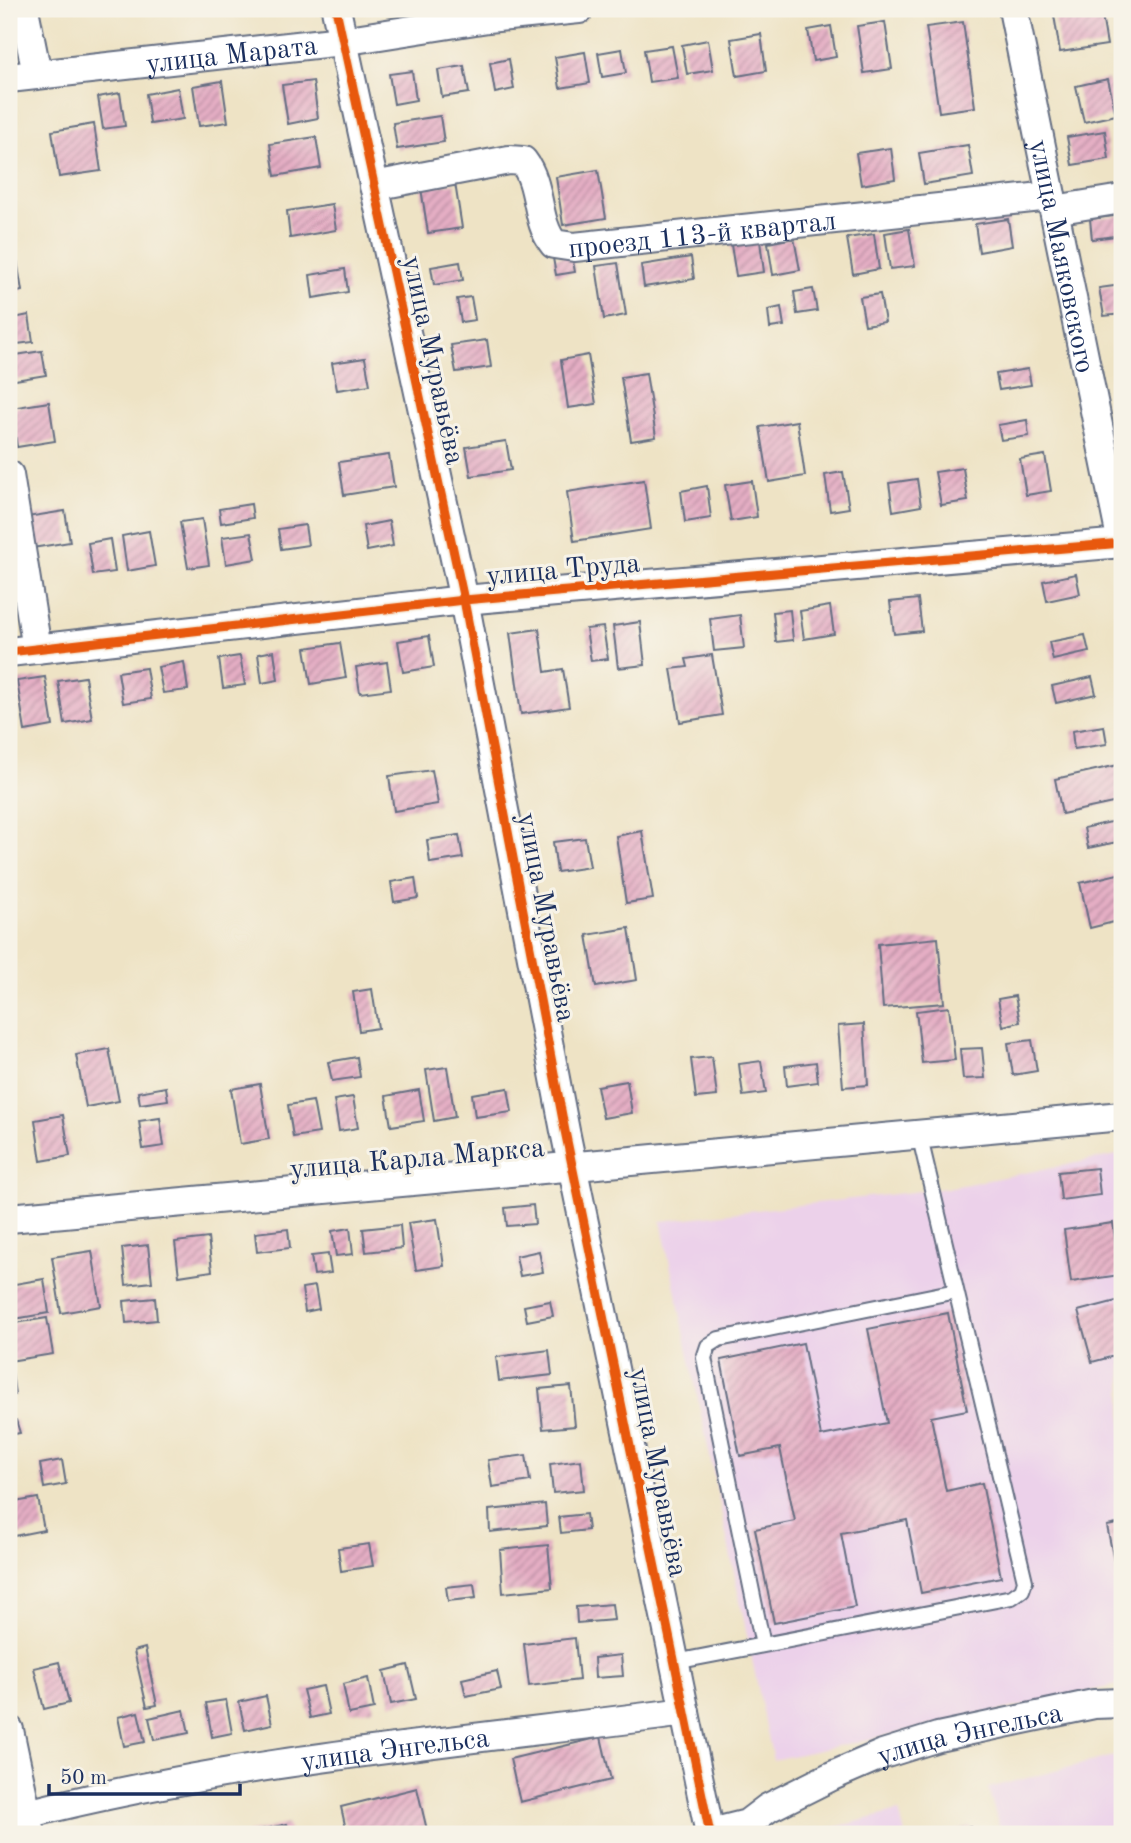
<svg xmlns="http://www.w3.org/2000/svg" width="1131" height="1843" viewBox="0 0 1131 1843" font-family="'Old Standard TT',serif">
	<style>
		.built { fill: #ecd1ea }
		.building { fill: url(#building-hatch) }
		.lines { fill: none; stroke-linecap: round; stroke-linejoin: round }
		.lane-casing { stroke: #656e82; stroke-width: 18 }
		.street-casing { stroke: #656e82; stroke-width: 32 }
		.lane { stroke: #fff; stroke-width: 14 }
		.street { stroke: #fff; stroke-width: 28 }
		.cycleway-casing { stroke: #f7f3e8; stroke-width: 13 }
		.cycleway { stroke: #e8590c; stroke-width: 9 }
		.labels { text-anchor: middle; stroke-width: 6; stroke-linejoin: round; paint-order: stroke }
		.street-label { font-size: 28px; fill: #1b2f5e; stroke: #f7f3e8 }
	</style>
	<defs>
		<pattern id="building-hatch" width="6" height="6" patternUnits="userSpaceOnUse" patternTransform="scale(1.75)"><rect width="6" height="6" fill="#e5aec4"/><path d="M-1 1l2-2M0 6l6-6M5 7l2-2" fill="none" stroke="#b98ea2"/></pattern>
	</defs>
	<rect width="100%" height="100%" fill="#f7f3e8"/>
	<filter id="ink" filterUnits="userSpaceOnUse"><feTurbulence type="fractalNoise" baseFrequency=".0143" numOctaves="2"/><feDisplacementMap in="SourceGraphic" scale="14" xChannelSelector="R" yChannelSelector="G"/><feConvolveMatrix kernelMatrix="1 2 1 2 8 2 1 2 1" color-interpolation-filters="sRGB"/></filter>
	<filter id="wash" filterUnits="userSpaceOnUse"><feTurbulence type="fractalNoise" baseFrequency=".00686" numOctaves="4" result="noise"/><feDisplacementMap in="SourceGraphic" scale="28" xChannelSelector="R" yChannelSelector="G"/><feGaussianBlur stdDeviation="1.57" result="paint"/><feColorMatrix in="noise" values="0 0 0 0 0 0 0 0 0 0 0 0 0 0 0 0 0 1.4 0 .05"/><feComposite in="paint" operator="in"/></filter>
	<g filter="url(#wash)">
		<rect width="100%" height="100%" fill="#eee3c5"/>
		<!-- built -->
		<path class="built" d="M1122,1154V1684L773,1760L661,1221L947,1188Z
			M1122,1754V1834H1001L988,1788Z
			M899,1811L905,1834H808Z"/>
		<g id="blocks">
			<!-- building -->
			<path class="building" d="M1101,9L1107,45L1060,52L1054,15Z
				M885,22L892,69L864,73L857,26Z
				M963,22L975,107L939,112L926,27Z
				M831,26L836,57L813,61L808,30Z
				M761,34L766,71L737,76L731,39Z
				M708,40L713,70L687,74L682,45Z
				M672,46L678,78L649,82L644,50Z
				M622,49L626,73L602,77L598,53Z
				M585,52L590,83L560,88L555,57Z
				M509,59L514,89L495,93L490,63Z
				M464,66L469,93L442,97L438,70Z
				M412,71L416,100L394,104L389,74Z
				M1108,79L1116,115L1084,122L1076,86Z
				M222,81L228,122L199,126L193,86Z
				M313,81L318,118L288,124L282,85Z
				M178,88L183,119L150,124L146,94Z
				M120,93L125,126L103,129L98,97Z
				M440,116L444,142L397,149L393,123Z
				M94,124L101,171L59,177L52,131Z
				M1105,131L1109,159L1072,165L1067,137Z
				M316,137L321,168L275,176L270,144Z
				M968,145L973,176L924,184L919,153Z
				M891,148L895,179L861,185L856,153Z
				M598,170L606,218L563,225L556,177Z
				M455,183L462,228L428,233L421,188Z
				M332,204L336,230L290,238L287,211Z
				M1122,215V235L1092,239L1090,219Z
				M11,219L16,250L9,251V220Z
				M1008,219L1012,246L979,252L975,224Z
				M909,229L915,266L890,269L885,233Z
				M874,234L879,269L853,274L847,238Z
				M794,238L800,270L773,275L768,243Z
				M760,241L764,272L736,276L731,245Z
				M572,255L575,272L556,275L553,258Z
				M691,257L694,279L644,287L641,265Z
				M17,260L22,291L9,294V261Z
				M460,262L463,280L434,285L431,267Z
				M618,263L626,315L604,319L596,266Z
				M345,269L348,292L313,298L310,275Z
				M1122,285V314L1104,316L1099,288Z
				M813,289L817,311L797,314L794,292Z
				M880,294L885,322L865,325L860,297Z
				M471,297L475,320L461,322L457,299Z
				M781,307L784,326L770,328L768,310Z
				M29,315L33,342L9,345V319Z
				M487,340L491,367L456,372L451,345Z
				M42,351L46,375L9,381V356Z
				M588,355L596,404L568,408L561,360Z
				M365,358L370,385L337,390L332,363Z
				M1028,369L1031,385L999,390L996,374Z
				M646,373L656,437L631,441L621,377Z
				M49,402L55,441L17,447L11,408Z
				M1027,420L1029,436L1001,440L998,425Z
				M797,421L805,476L769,482L760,427Z
				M506,441L511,470L471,476L466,447Z
				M389,455L394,487L344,495L339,462Z
				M1045,455L1051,491L1026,495L1020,459Z
				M963,468L968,501L941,505L935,472Z
				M843,472L849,508L830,511L825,475Z
				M917,479L921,506L893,511L889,483Z
				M644,480L651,529L574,541L567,492Z
				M752,481L757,517L731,521L725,485Z
				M707,486L711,518L685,522L681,491Z
				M251,504L253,518L221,523L219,509Z
				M65,511L70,542L32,548L27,517Z
				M202,519L209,565L188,568L180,522Z
				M389,521L393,546L367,551L363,526Z
				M305,525L308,545L281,549L278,529Z
				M149,531L155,566L127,571L122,536Z
				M251,533L256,559L226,564L222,537Z
				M110,539L115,572L93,575L88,543Z
				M1076,574L1080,594L1047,601L1043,581Z
				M918,599L922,631L894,634L890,602Z
				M830,606L834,634L804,639L800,611Z
				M790,610L793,640L776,642L773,612Z
				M740,615L744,648L714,651L710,619Z
				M640,622L645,665L618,668L613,626Z
				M603,627L608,659L591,661L586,629Z
				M539,629L545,672L563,669L569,707L521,714L510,633Z
				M1085,635L1089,652L1053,660L1049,642Z
				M429,636L434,667L403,672L398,641Z
				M340,643L346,678L311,684L305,648Z
				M274,651L278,680L262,683L258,654Z
				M712,655L722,715L680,722L671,669L688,667L686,659Z
				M240,656L245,685L223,688L219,659Z
				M184,662L188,690L163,693L158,667Z
				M387,662L391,689L360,693L356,667Z
				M146,668L151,699L123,703L118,672Z
				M45,677L53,726L25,731L17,681Z
				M85,677L92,719L65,724L58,681Z
				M1092,677L1096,694L1056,703L1052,686Z
				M1104,726L1107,744L1074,749L1072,731Z
				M1118,765L1122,801L1062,814L1055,779Z
				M432,770L438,804L394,811L389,776Z
				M1120,820L1122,841L1088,848L1084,828Z
				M642,831L653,899L626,903L616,836Z
				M459,835L463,858L430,863L427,840Z
				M585,838L590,867L557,872L553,842Z
				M1122,873V920L1090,928L1080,883Z
				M415,878L418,898L394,902L391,882Z
				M629,928L637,980L596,987L587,935Z
				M938,938L944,1003L883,1008L878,944Z
				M372,989L378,1028L359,1031L353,992Z
				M1015,996L1020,1022L1003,1026L998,999Z
				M949,1007L955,1060L922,1063L916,1011Z
				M864,1024L868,1085L843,1087L838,1026Z
				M1032,1040L1037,1071L1013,1075L1008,1043Z
				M982,1048L985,1078L963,1079L960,1049Z
				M109,1049L119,1101L86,1107L76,1055Z
				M357,1057L360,1077L332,1081L328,1062Z
				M712,1057L717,1096L696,1098L691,1059Z
				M761,1061L766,1093L743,1096L739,1064Z
				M816,1062L818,1082L787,1086L785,1066Z
				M447,1067L455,1117L434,1121L426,1070Z
				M627,1081L632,1113L603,1118L597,1086Z
				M260,1084L269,1139L240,1144L231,1089Z
				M166,1087L168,1100L140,1104L138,1092Z
				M508,1088L512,1112L475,1117L472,1094Z
				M419,1090L424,1121L391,1126L386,1096Z
				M353,1097L358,1128L339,1131L334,1100Z
				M313,1101L319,1133L293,1137L288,1105Z
				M63,1115L70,1156L41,1161L35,1120Z
				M160,1118L164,1146L143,1149L139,1121Z
				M1097,1168L1100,1195L1061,1200L1058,1172Z
				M533,1205L535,1224L507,1226L505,1208Z
				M437,1219L444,1266L416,1270L408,1223Z
				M1113,1223L1120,1275L1071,1282L1064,1230Z
				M400,1225L402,1248L366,1252L363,1229Z
				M350,1228L353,1254L336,1256L332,1231Z
				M288,1229L290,1248L257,1252L255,1233Z
				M208,1238L212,1271L179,1276L175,1242Z
				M148,1245L152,1282L126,1285L122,1248Z
				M92,1251L101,1306L61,1313L52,1257Z
				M539,1251L543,1272L520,1276L516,1256Z
				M328,1254L331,1273L314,1275L311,1256Z
				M44,1279L49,1313L9,1320V1285Z
				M315,1286L319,1309L305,1312L302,1288Z
				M155,1298L157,1320L126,1323L124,1301Z
				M1120,1300L1122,1354L1092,1362L1078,1311Z
				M550,1301L553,1316L527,1321L524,1306Z
				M948,1313L967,1410L931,1417L946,1491L982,1483L1001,1577L921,1593L907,1520L841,1533L855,1607L774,1623L755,1529L795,1521L780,1448L740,1456L721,1360L803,1343L821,1436L887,1423L868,1329Z
				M47,1318L53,1354L9,1361V1324Z
				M549,1350L552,1375L499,1381L496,1357Z
				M9,1372H12L15,1395L9,1396Z
				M571,1386L575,1426L543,1429L539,1389Z
				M16,1420L20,1433L9,1435V1421Z
				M526,1455L530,1481L492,1487L488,1460Z
				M62,1460L66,1484L44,1488L40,1464Z
				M581,1460L584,1490L553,1493L550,1464Z
				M38,1498L44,1530L9,1537V1503Z
				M545,1504L547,1526L490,1532L489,1510Z
				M586,1514L588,1530L561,1533L559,1517Z
				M1122,1523V1580L1118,1581L1107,1526Z
				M369,1544L373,1566L341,1571L338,1548Z
				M548,1545L552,1588L503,1593L500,1550Z
				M474,1584L476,1598L448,1601L446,1587Z
				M612,1604L614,1620L577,1623L576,1607Z
				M575,1638L579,1680L529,1686L524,1644Z
				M145,1648L157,1705L147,1707L134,1651Z
				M621,1655L623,1676L595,1678L594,1658Z
				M59,1662L69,1703L44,1709L34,1668Z
				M408,1665L416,1699L391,1704L384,1671Z
				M497,1671L501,1689L466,1696L462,1679Z
				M368,1678L374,1709L349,1714L343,1684Z
				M323,1686L329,1714L310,1718L303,1690Z
				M266,1696L272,1724L245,1730L239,1702Z
				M226,1700L232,1733L212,1737L206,1703Z
				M184,1710L189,1733L154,1740L149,1718Z
				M138,1712L145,1742L124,1746L118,1717Z
				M601,1737L611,1780L520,1802L510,1759Z
				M417,1788L427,1830L407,1834H347L341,1807Z
				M287,1824L290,1834H247V1833Z
				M970,1826L973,1834H946Z"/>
		</g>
	</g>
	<g filter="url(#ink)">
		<use href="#blocks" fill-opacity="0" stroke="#656e82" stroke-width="2"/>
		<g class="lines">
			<!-- lane casing -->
			<g class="lane-casing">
				<path id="lane" d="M763,1645L704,1358L708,1346L719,1339L956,1291
					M675,1662L1012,1597L1022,1590L1025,1581L919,1134"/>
			</g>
			<!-- street casing -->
			<g class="street-casing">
				<g id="street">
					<path d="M24,9L37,74"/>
					<path d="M336,9L464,600L565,1131L710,1834"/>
					<path id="s1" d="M1013,9L1122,543"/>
					<path id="s2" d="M9,78L342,41L488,18L579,9"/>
					<path id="s3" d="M374,186L509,160L523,161C542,186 535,221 554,244L574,247L1051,196"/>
					<path d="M1054,210L1122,199"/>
					<path d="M9,475L37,649"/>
					<path d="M9,652L464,600L1122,543"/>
					<path d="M9,1218L1122,1116"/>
					<path d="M9,1730L31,1834"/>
					<path id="s4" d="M27,1814C242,1759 465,1741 685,1712"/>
					<path id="s5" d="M707,1834L747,1824L768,1808L832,1776L883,1754L938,1737L1094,1704L1122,1703"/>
				</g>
			</g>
			<!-- lane -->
			<use href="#lane" class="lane"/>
			<!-- street -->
			<use href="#street" class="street"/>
			<!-- cycleway casing -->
			<g class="cycleway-casing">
				<path id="cycleway" d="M336,9L464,600L565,1131L710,1834
					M9,652L464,600L1122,543"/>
			</g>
			<!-- cycleway -->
			<use href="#cycleway" class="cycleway"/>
		</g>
	</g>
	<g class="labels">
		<!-- street labels -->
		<g class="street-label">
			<text dy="10" stroke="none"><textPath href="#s2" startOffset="224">улица Марата</textPath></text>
			<text dy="10" stroke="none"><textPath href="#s3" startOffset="390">проезд 113-й квартал</textPath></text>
			<text dy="10" stroke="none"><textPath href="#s1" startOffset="252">улица Маяковского</textPath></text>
			<text transform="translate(435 360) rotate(78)" y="10">улица Муравьёва</text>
			<text transform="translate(563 568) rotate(-5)" y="10">улица Труда</text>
			<text transform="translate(548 917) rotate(79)" y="10">улица Муравьёва</text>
			<text transform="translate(417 1157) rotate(-5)" y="10">улица Карла Маркса</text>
			<text transform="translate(660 1472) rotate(79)" y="10">улица Муравьёва</text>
			<text dy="10" stroke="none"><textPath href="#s5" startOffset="284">улица Энгельса</textPath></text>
			<text dy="10" stroke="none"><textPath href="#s4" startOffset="374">улица Энгельса</textPath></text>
		</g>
	</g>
	<!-- margin -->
	<rect width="1131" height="1843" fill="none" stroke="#f7f3e8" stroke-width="35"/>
	<!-- scale -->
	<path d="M49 1784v10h191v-10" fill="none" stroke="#1b2f5e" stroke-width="3.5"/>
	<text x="60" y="1784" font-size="21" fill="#1b2f5e" stroke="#f7f3e8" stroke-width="5" paint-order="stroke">50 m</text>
</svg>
